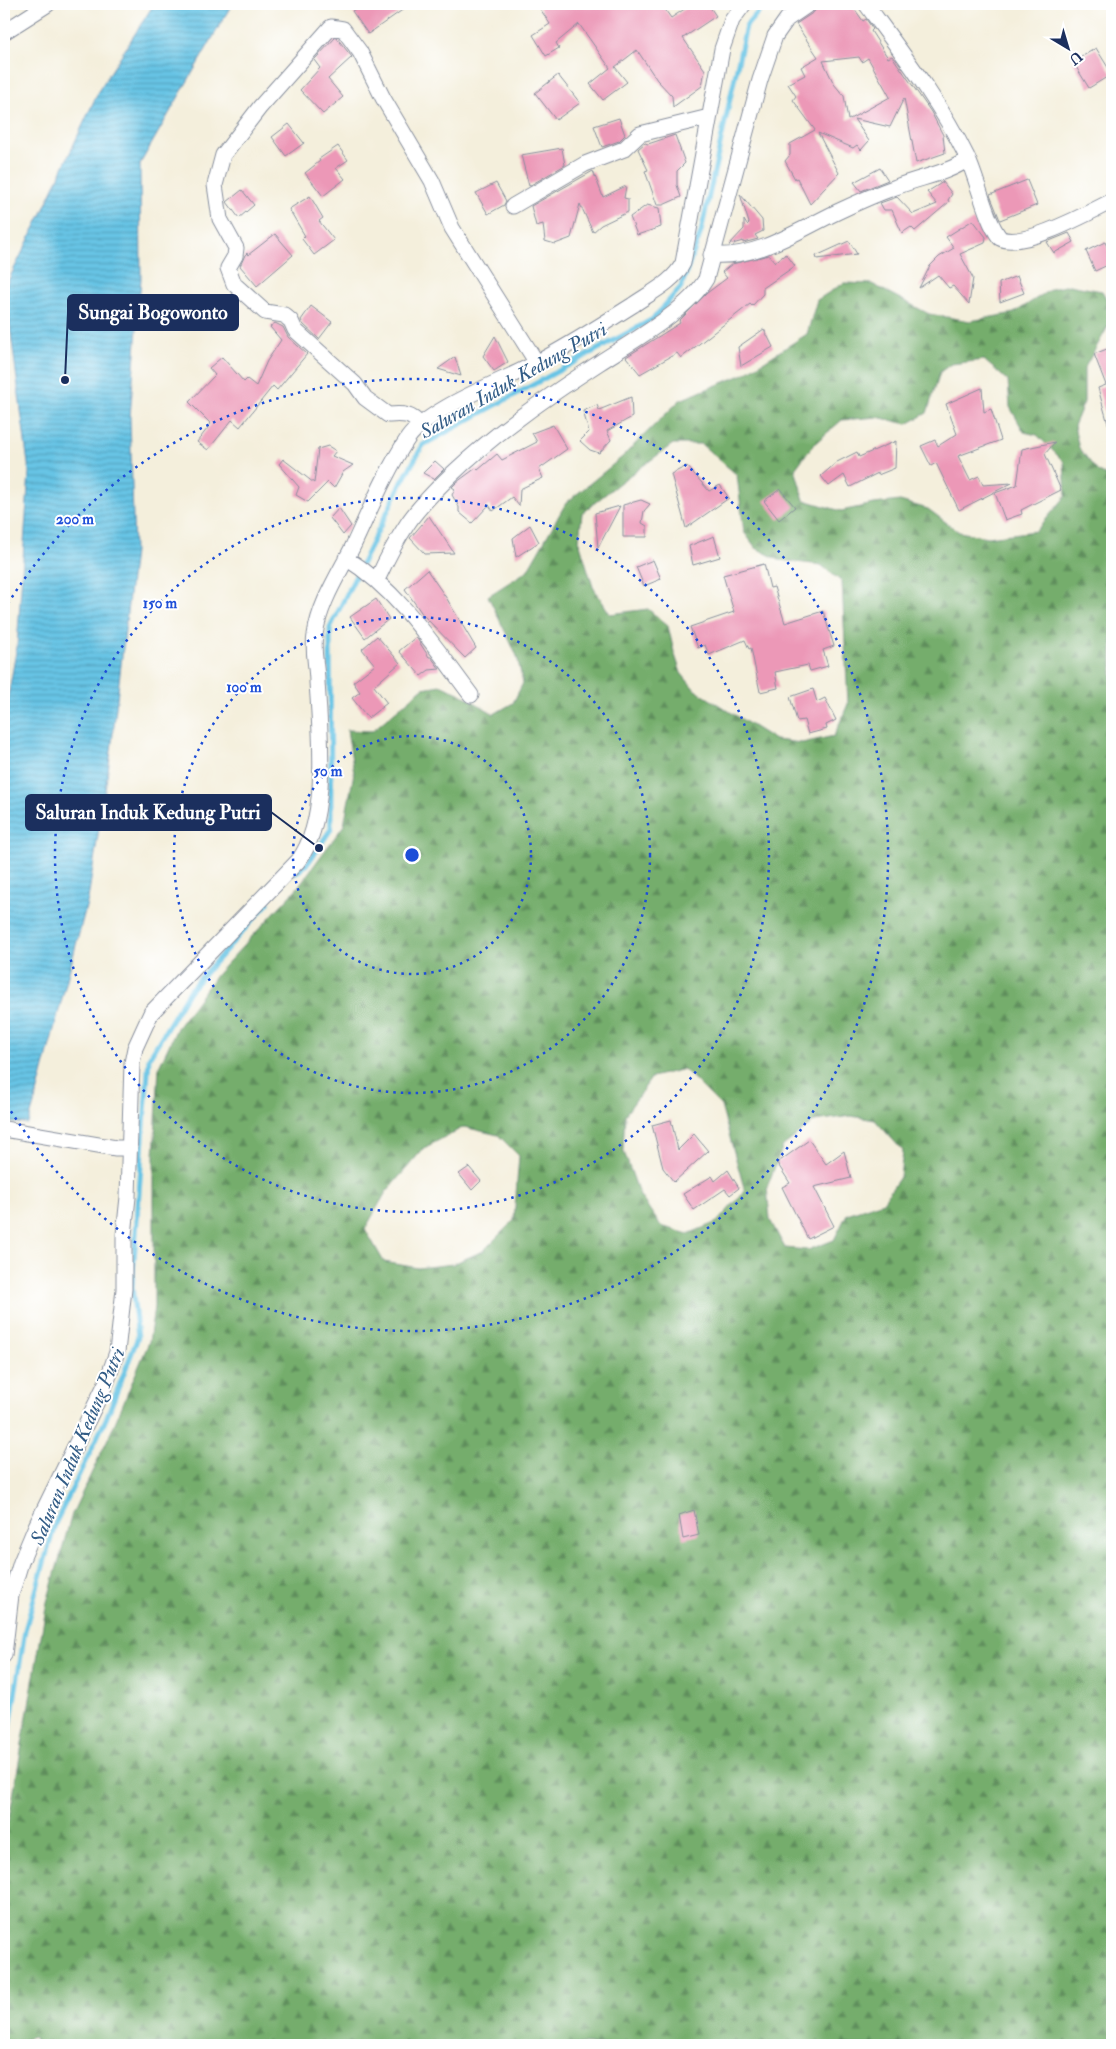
<svg xmlns="http://www.w3.org/2000/svg" width="1116" height="2049" viewBox="0 0 1116 2049" font-family="'IM FELL Double Pica',serif">
	<style>
		.forest { fill: url(#forest-firs); stroke: #486e65; fill-rule: evenodd }
		.water { fill: url(#water-rules); stroke: #417aa2 }
		.lines { fill: none; stroke-linecap: round; stroke-linejoin: round }
		.stream { stroke: #67c4e5; stroke-width: 5 }
		.building { fill: #ec98b7; fill-rule: evenodd }
		.minor-casing { stroke: #888f9d; stroke-width: 17 }
		.minor { stroke: #fff; stroke-width: 15 }
		.ring { fill: none; stroke: #1d4ed8; stroke-width: 2.5; stroke-dasharray: 2.5 5 }
		.labels { text-anchor: middle; stroke-width: 4; stroke-linejoin: round; paint-order: stroke }
		.water-label { font-size: 20px; font-style: italic; fill: #325c86; stroke: #fff }
		.centre { fill: #1d4ed8; stroke: #fff; stroke-width: 2.5 }
		.ring-label { font-size: 15px; text-anchor: middle; font-weight: bold; fill: #1d4ed8; stroke: #fff; stroke-width: 4; stroke-linejoin: round; paint-order: stroke }
		.leader { fill: none; stroke: #1b2f5e; stroke-width: 2 }
		.callout-dot { fill: #1b2f5e; stroke: #fff; stroke-width: 2 }
		.callout { fill: #1b2f5e; stroke: #1b2f5e; stroke-width: 2 }
		.callout-label { font-size: 20px; text-anchor: middle; font-weight: bold; fill: #fff }
	</style>
	<defs>
		<pattern id="forest-firs" width="22" height="20" patternUnits="userSpaceOnUse" patternTransform="scale(1.25)"><rect width="22" height="20" fill="#74ad6c"/><path d="M5 1l3.5 6h-7zM16 11l3.5 6h-7z" fill="#5e8d5c"/></pattern>
		<pattern id="water-rules" width="6" height="5" patternUnits="userSpaceOnUse" patternTransform="scale(1.25)"><rect width="6" height="5" fill="#67c4e5"/><path d="M0 2.5h6" fill="none" stroke="#54a0bd"/></pattern>
	</defs>
	<rect width="100%" height="100%" fill="#fff"/>
	<filter id="ink" filterUnits="userSpaceOnUse"><feTurbulence type="fractalNoise" baseFrequency=".02" numOctaves="2"/><feDisplacementMap in="SourceGraphic" scale="10" xChannelSelector="R" yChannelSelector="G"/><feConvolveMatrix kernelMatrix="1 2 1 2 8 2 1 2 1" color-interpolation-filters="sRGB"/></filter>
	<filter id="wash" filterUnits="userSpaceOnUse"><feTurbulence type="fractalNoise" baseFrequency=".0096" numOctaves="4" result="noise"/><feDisplacementMap in="SourceGraphic" scale="20" xChannelSelector="R" yChannelSelector="G"/><feGaussianBlur stdDeviation="1.12" result="paint"/><feColorMatrix in="noise" values="0 0 0 0 0 0 0 0 0 0 0 0 0 0 0 0 0 1.4 0 .05"/><feComposite in="paint" operator="in"/></filter>
	<g filter="url(#wash)">
		<rect width="100%" height="100%" fill="#f4efdc"/>
		<!-- forest -->
		<path class="forest" d="M844,283L872,284L929,314L970,321L1014,313L1051,289L1069,285L1102,291L1110,305V323L1084,369V402L1074,426L1079,448L1098,472L1112,478V2045H37L34,2037L4,2045V1825L9,1819L47,1602L72,1514L112,1430L149,1342L154,1307V1156L159,1067L177,1028L217,974L298,887L344,825L354,773L347,730L372,731L423,688L440,685L461,694L494,714L513,703L523,683L517,656L488,596L527,571L566,503L621,458L680,400L744,374L807,334L817,300ZM984,360L1008,381L1010,407L1024,432L1037,435L1064,462L1066,496L1036,531L988,537L959,532L928,509L900,501L874,504L841,511L804,500L795,469L813,445L842,420L877,417L907,424L927,413L940,372L951,364ZM673,444H701L737,475L744,532L756,548L779,560L821,565L842,582L848,704L834,736L802,743L775,740L695,690L681,673L674,652L668,626L648,609L610,614L593,587L579,541L582,513L622,481ZM684,1069L721,1106L745,1191L717,1222L688,1234L661,1226L640,1196L623,1149L625,1115L652,1077ZM851,1116L875,1120L903,1151L900,1177L883,1202L847,1214L834,1240L808,1250L785,1248L770,1220L767,1187L783,1146L815,1121ZM464,1127L498,1135L519,1156L514,1220L483,1251L453,1264L418,1268L384,1262L365,1229L386,1192L424,1148Z"/>
		<!-- water -->
		<path class="water" d="M154,4H232L140,164L141,278L130,417L134,552L111,751L88,899L37,1094L28,1124L4,1122V720L17,646L29,472L5,287L42,213L99,90Z"/>
		<g class="lines">
			<!-- stream -->
			<path class="stream" d="M296,873L308,863L331,829L330,628L402,482L423,445L653,319L681,287L701,232L746,26L765,4
				M4,1766L25,1630L55,1524L106,1419L138,1337L132,1287L149,1058L189,991L268,903"/>
		</g>
		<g id="blocks">
			<!-- building -->
			<path class="building" d="M362,4H411L368,34L352,11Z
				M537,4H661L671,18L692,4H708L716,16L683,38L705,70L702,86L673,107L672,96L657,80L637,50L615,67L627,82L603,100L590,84L610,68L579,24L556,43L559,48L546,56L533,35L550,24Z
				M819,4H851L863,21L866,19L873,29L871,31L888,58L892,56L931,112L943,135L945,153L916,163L904,98L890,127L854,119L869,141L861,150L857,145L853,148L818,133L839,173L810,204L797,178L795,179L785,161L790,155V144L815,130L793,100L796,96L788,84L805,75L801,67L818,57L796,24L814,12ZM859,57L862,62L868,58L890,97L848,120L844,96L834,84L823,61Z
				M336,37L352,57L328,79L343,97L323,114L300,90L320,68L314,60Z
				M1096,48L1112,74L1089,88L1073,62Z
				M558,75L580,103L556,120L535,93Z
				M619,118L625,135L619,141L602,147L594,126Z
				M289,124L304,143L286,156L272,137Z
				M675,135L685,163L677,171V185L681,197L663,205H657L645,171L648,170L638,149L645,143L648,144Z
				M338,146L348,160L336,168L345,179L323,196L305,173L320,161L319,159Z
				M562,148L565,165L529,186L521,155Z
				M880,168L888,180L861,191L854,182Z
				M593,171L603,197L626,186L624,198L628,199V212L601,225L593,232L580,204L571,238L555,244L545,241L543,224L536,226L531,206Z
				M1027,180L1037,205L1000,220L990,195Z
				M943,182L952,194L948,200L949,202L915,231L911,227L902,233L892,210H884L880,203L897,197L913,214L937,204L927,192Z
				M496,183L506,201L504,205L488,214L476,193Z
				M242,190L254,205L239,218L227,202Z
				M740,194L762,220L763,231L755,235L758,239L743,243V241L729,245L744,229V220L747,225L749,223Z
				M310,196L323,218L319,221L334,240L314,255L302,239L305,236L289,209Z
				M647,205L659,208L661,227L637,235L630,217Z
				M973,220L986,237L985,243L960,254L973,278L969,304L953,286L949,288L938,275L919,288L930,266L939,257L954,248L946,237Z
				M1069,233L1074,242L1054,253L1047,242Z
				M275,234L293,255L257,286L240,266L245,255L247,253L248,255Z
				M849,241L857,254L817,259L816,256Z
				M1105,242L1112,258V263L1095,271L1086,251Z
				M786,254L795,266L763,288V294L752,306L750,304L681,358L677,353L640,374L626,357L680,323L679,321L707,293L727,278L722,272L732,264L769,255L775,262Z
				M1017,276L1024,293L1000,302L999,283Z
				M311,306L332,322L319,339L303,324L301,320Z
				M275,323L283,327L288,337L307,354L277,390L273,386L240,427L232,420L208,450L197,442L211,424L189,402L215,375L209,368L222,357L244,382L247,379L256,386L267,361L281,340L270,327Z
				M764,329L773,347L741,366L738,347Z
				M495,336L508,362L494,371L483,356Z
				M1112,347V423L1108,424L1098,388L1106,385L1094,354Z
				M455,357L461,376L438,369Z
				M982,388L984,412L991,409L1001,440L958,456L970,480L979,476L983,485L1012,483L959,510L936,463L931,466L921,446L935,440L938,446L957,434L946,404Z
				M631,397L632,417L607,431L611,440L599,453L590,450L580,441L589,432L583,411L597,405L599,410Z
				M553,425L567,449L539,469L543,478L520,489L519,506L512,497L493,511L489,505L472,523L459,512V507L452,495L455,489L452,487L457,482L476,468L478,470L497,454L502,460L537,442L532,433Z
				M896,441L895,468L878,475V473L850,487L844,475L829,486L821,476L837,462L857,452L859,457Z
				M1055,442L1045,454L1061,490L1021,510L1022,514L1005,520L995,493L1017,485L1022,449Z
				M328,446L336,451L332,456L353,465L343,472L334,488L328,482L308,502L296,495L299,487L279,464L283,459L314,483L318,449Z
				M435,461L444,469L434,479L423,473Z
				M687,466L709,491L720,485L729,498L686,528L671,474Z
				M780,489L795,507L779,520L764,501Z
				M641,500L650,504L644,511L642,523L647,526V537H623V505Z
				M620,506L598,548L595,513Z
				M339,508L351,526L343,535L330,518Z
				M429,516L454,553L425,554L410,538Z
				M530,525L539,542L516,557L513,538Z
				M714,536L720,557L693,565L689,546Z
				M653,560L661,579L644,586L636,567Z
				M764,564L770,588L774,587L785,623L823,611L834,646L823,650L828,666L810,671L808,665L775,672L778,688L760,692L751,648L749,649L745,640L709,655L705,645L698,648L690,627L734,612L723,575Z
				M427,570L447,599L476,648L465,658L423,615L405,589Z
				M376,599L389,619L365,638L350,617Z
				M377,636L400,663L374,686L387,703L368,718L352,698L360,692L353,682L375,665L362,649Z
				M416,637L429,657H431L440,669L429,670L421,676L399,651Z
				M813,689L817,702L825,698L836,720L826,725L827,729L808,734L804,720L797,721L790,697Z
				M671,1120L678,1150L694,1134L708,1151L674,1182L663,1168L652,1125Z
				M809,1140L826,1164L844,1151L851,1178L814,1187L834,1226L808,1239L782,1187L790,1183L777,1163Z
				M469,1167L481,1181L472,1190L459,1174Z
				M728,1170L739,1188L730,1195L725,1189L694,1210L683,1194L712,1176L715,1181Z
				M694,1510L699,1535L683,1539L679,1515Z"/>
		</g>
	</g>
	<g filter="url(#ink)">
		<use href="#blocks" fill-opacity="0" stroke="#888f9d" stroke-width="1"/>
		<g class="lines">
			<!-- minor casing -->
			<g class="minor-casing">
				<path id="minor" d="M866,4C902,53 940,102 967,157C978,180 985,219 1000,238C1022,250 1090,212 1112,201
					M4,32L48,4
					M513,206L585,164L624,149L640,134L709,117
					M711,255C757,259 797,231 837,212C856,203 876,194 896,187C920,177 947,174 968,159
					M421,426C411,413 403,414 388,415L365,398L355,384L295,330L291,321L284,315L265,312L234,284L228,268L235,256L236,248L220,219L215,185L223,155L260,107L331,27L343,29L360,52L383,98L432,181L452,228L537,363
					M346,558C399,591 434,646 471,695
					M377,580C386,560 396,541 408,523C420,505 436,490 451,475C496,432 547,397 599,363C631,342 687,311 706,279L760,80L775,36L787,19L809,4
					M4,1129L116,1148H130
					M4,1655L11,1595L21,1562L36,1526L107,1381L117,1352L124,1289V1235L128,1197L132,1063L135,1048L151,1013L298,861C330,820 320,732 317,682C317,666 312,651 315,635C319,604 339,574 353,546C369,512 387,469 408,438C430,407 502,382 536,363C569,346 601,325 633,305C650,293 674,282 683,263L722,49L732,20L744,4"/>
			</g>
			<!-- minor -->
			<use href="#minor" class="minor"/>
		</g>
	</g>
	<!-- distance rings -->
	<g class="ring">
		<circle cx="412" cy="855" r="119"/>
		<circle cx="412" cy="855" r="238"/>
		<circle cx="412" cy="855" r="357"/>
		<path d="M4 610A476 476 0 1 1 4 1100"/>
	</g>
	<g class="labels">
		<!-- water labels -->
		<g class="water-label">
			<text transform="translate(513 380) rotate(-30)" y="7">Saluran Induk Kedung Putri</text>
			<text transform="translate(77 1446) rotate(-67)" y="7">Saluran Induk Kedung Putri</text>
		</g>
	</g>
	<circle cx="412" cy="855" r="8" class="centre"/>
	<g class="ring-label">
		<text x="75" y="524">200 m</text>
		<text x="160" y="608">150 m</text>
		<text x="244" y="692">100 m</text>
		<text x="328" y="776">50 m</text>
	</g>
	<!-- callouts -->
	<path class="leader" d="M65 380L68 312M319 848L271 812"/>
	<g class="callout-dot">
		<circle cx="65" cy="380" r="5"/>
		<circle cx="319" cy="848" r="5"/>
	</g>
	<g class="callout">
		<rect x="68" y="295" width="170" height="35" rx="5"/>
		<rect x="26" y="795" width="245" height="35" rx="5"/>
	</g>
	<g class="callout-label">
		<text x="153" y="319">Sungai Bogowonto</text>
		<text x="148" y="819">Saluran Induk Kedung Putri</text>
	</g>
	<!-- margin -->
	<rect width="1116" height="2049" fill="none" stroke="#fff" stroke-width="20"/>
	<!-- north arrow -->
	<g transform="translate(1068 48) rotate(142)" stroke="#ffffff" stroke-width="4" paint-order="stroke">
	<path d="M0-4L9 19L0 12L-9 19Z" fill="#1b2f5e"/>
	<text y="-8" font-size="14" font-weight="bold" text-anchor="middle" fill="#1b2f5e">U</text>
	</g>
</svg>
